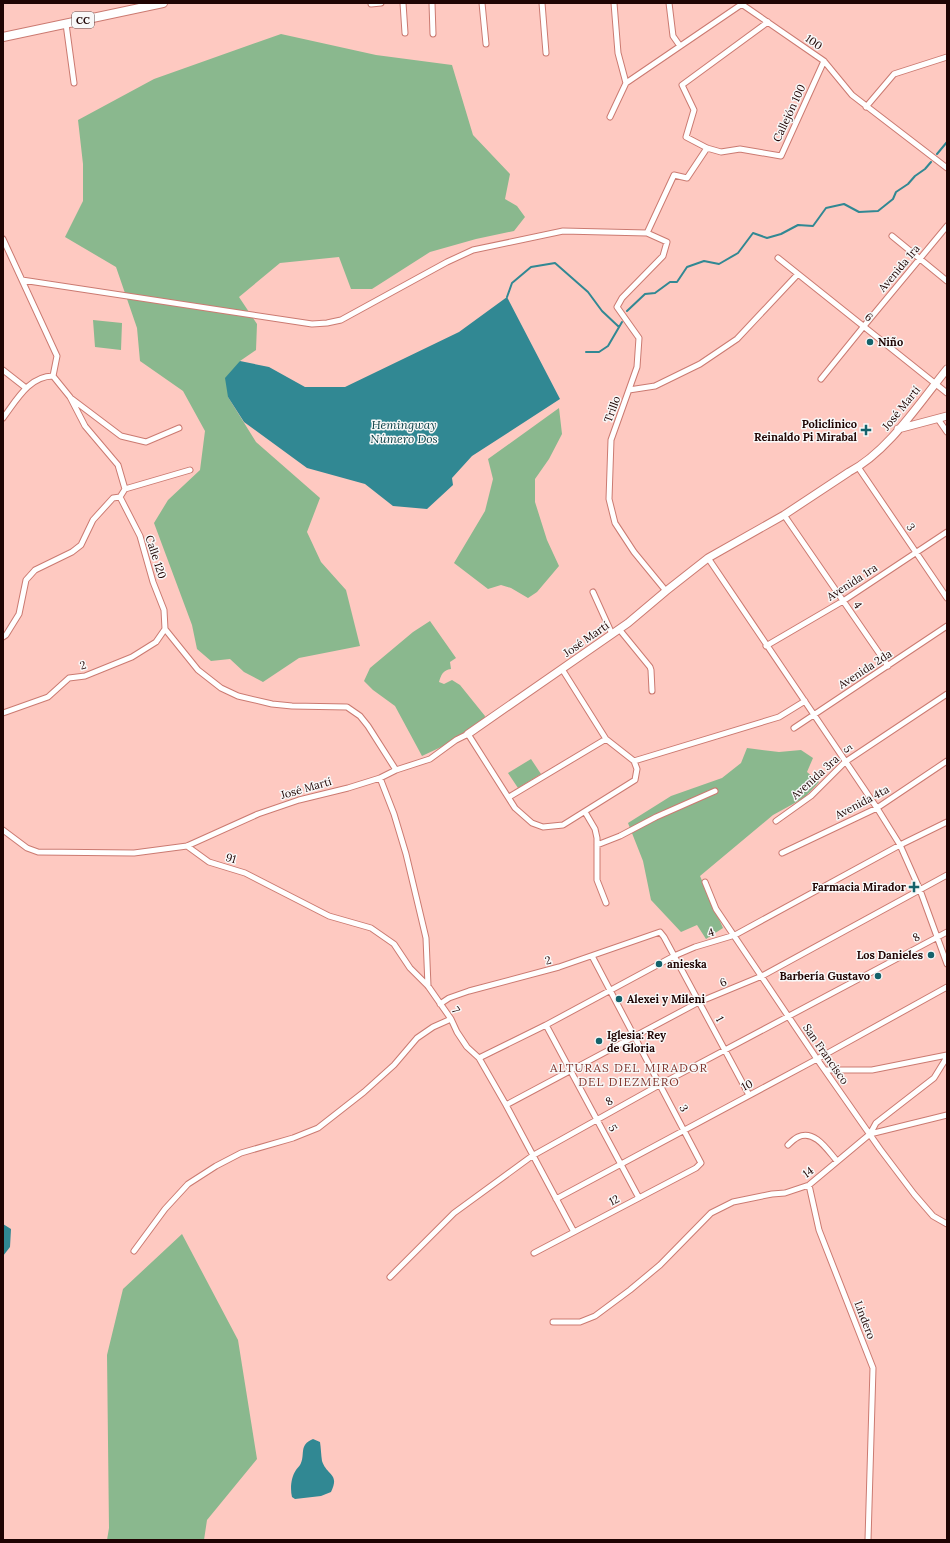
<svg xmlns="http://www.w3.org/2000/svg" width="950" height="1543" viewBox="0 0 950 1543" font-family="Lora,serif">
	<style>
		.green { fill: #8ab88e }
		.water { fill: #318893 }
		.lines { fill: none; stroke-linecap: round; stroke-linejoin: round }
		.stream { stroke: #318893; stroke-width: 2 }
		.street-casing { stroke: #cb7a71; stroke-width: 7 }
		.secondary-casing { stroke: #cb7a71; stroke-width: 9 }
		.primary-casing { stroke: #cb7a71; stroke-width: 10 }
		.street { stroke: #fff; stroke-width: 5 }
		.secondary { stroke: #fff; stroke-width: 7 }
		.primary { stroke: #fff; stroke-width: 8 }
		.poi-dot { fill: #14626b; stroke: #f8f8f8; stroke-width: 1.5 }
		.labels { text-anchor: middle; stroke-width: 3; stroke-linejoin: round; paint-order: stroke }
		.shield { fill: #f8f8f8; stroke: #604d4c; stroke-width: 1 }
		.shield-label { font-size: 10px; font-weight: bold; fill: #1f0403 }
		.street-label { font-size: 11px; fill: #1f0403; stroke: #f8f8f8 }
		.poi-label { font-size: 11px; font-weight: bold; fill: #1f0403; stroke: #f8f8f8; text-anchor: start }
		.water-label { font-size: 12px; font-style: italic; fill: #063d43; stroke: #f8f8f8 }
		.neighbourhood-label { font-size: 12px; letter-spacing: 1px; fill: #813831; stroke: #f8f8f8 }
	</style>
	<rect width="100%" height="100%" fill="#fec9c1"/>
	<!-- green -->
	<path class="green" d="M281,34L376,55L452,65L473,135L510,174L505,199L517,206L525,217L514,231L476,239L430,252L372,289H351L339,257L280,263L239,297L257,324L256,350L240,361L228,397L256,442L320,498L307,532L321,562L346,590L360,646L299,658L263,682L244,672L230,659L211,661L197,649L192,625L154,523L168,500L200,470L205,431L183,391L140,361L137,328L116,267L65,237L83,201V164L78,120L154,79Z
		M93,320L122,323L121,350L95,347Z
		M559,408L562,434L549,459L535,479V502L547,540L559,566L537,592L528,598L511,588L501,585L488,589L454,563L485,511L493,479L488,459Z
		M430,621L456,658L450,662L451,669C443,670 441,675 439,682L444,684L452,680L460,685L485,716L484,719L456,740L422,756L395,706L373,690L364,681L370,668L413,632Z
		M747,748L779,752L801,750L813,758L807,772L819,782L804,798L773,815L700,876L723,928L706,939L697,925L681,932L651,900L643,861L628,823L671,796L722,778L741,763Z
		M531,759L541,774L518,788L508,773Z
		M182,1234L238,1340L257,1459L207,1520L204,1540H107L109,1528L107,1355L123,1289Z"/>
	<!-- water -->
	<path class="water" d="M507,297L560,399L472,456L452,478L453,485L427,509L393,506L365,484L307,468L244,422L228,397L225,378L240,361L269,367L305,387H345L459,332Z
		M3,1224L11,1229L10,1247L3,1256Z
		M313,1439L320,1442C321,1448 321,1455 322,1461C327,1476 340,1473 331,1492L321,1496L295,1499L292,1497C290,1489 291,1477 296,1470C297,1468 299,1467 300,1465C306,1455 298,1445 313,1439Z"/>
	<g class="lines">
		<!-- stream -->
		<path class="stream" d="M937,154L947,142
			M507,297L512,283L531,267L555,263L588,292L602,311L619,327
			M627,311L645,294L655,293L670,282H677L687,267L704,261L719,264L738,253L753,233L767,238L781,234L798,225L813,226L826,208L844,204L859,212L878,211L893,199L896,192L908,184L915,176L925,169L931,162
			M586,352H599L608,346L622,322"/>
		<!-- street casing -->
		<g class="street-casing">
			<path id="street" d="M403,3L405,33
				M432,3L433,34
				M482,3L486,44
				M542,3L546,53
				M669,3L673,36L680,46
				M740,3L824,61L852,95L947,168
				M371,4L381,3
				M768,22L682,85L694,110L686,137L707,148L721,152L740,149L781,156L824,61
				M66,24L74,83
				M626,83L742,4
				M866,107L894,74L947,57
				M610,117L626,83L618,53L614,3
				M647,233L674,175L687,178L707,148
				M892,236L947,281
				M3,239L57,356L53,376L70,397L85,426L118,465L125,489L120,497L140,536L153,582L164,610L165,629L198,670L221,688L238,696L272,704L292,706L347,707L360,716L368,726L396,770
				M778,258L947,393
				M22,280L312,324L327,323L341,320L447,262L473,250L563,231L647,233L667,242L663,256L622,298L617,307L639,338L637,367L611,440L609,499L615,523L634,552L666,591
				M3,370L26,388
				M821,379L864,326L947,226
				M629,390L655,386L700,364L737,339L798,274
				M72,399L121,436L146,442L179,428
				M3,418C16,401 29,376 53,376
				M938,419L947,432
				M858,467L947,598
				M125,489L190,470
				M784,515L888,666
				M708,558L877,808L900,845L920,890L947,964
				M593,592L612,634
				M619,629L650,667L651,670L652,691
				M3,637L6,635L19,614L26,580L35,570L72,552L81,545L93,520L113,498L120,497
				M766,646L843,601L947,532
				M3,713L48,697L69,678L85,676L132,657L156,642L165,629
				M794,728L947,626
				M634,761L779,717L805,701
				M380,778L394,814L406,854L426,938L428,986
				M509,797L606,739
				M585,812L595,829L597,838V880L606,903
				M776,821L811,796L845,762L947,694
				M3,830L27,848L38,852L134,853L187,846L258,814L299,800L348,788L380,778L396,770L430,759L456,740L468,734L515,808L532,823L543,827L563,825L635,780L637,769L634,761L606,739L562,669
				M597,845L620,836L656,817L715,791
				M187,846L209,862L245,873L329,916L371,928L394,944L410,968L428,986L451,1019L457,1032L467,1047L479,1058L506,1105L574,1232
				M782,853L877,808L947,761
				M705,882L716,909L817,1059L880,1149L914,1194L933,1216L947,1224
				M440,1004L449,998L469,991L559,967L660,932L664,937L749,1095
				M546,1025L639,1198
				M479,1058L546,1025L674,956L695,947L735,935L900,845L947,822
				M825,1070H872L947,1055
				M506,1105L699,1002L762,976L947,875
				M870,1134L947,1115
				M788,1145C791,1142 794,1139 798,1137C815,1129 828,1151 837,1161
				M809,1185L819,1230L873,1368L868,1540
				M556,1199L817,1059L947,987
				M134,1251L165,1209L188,1184L216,1166L241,1153L293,1138L318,1128L364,1092L394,1065L417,1038L433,1027L451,1019
				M534,1253L696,1168L701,1163L592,956
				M390,1277L454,1213L532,1156L661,1084L947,932
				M553,1322H580L595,1316L630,1290L660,1265L711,1213L733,1202L772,1194L785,1193L809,1185L870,1134L876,1123L934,1078L947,1057"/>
		</g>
		<!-- secondary casing -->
		<g class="secondary-casing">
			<path id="secondary" d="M898,429L947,416
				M468,734L628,623L666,591L708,558L784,515L849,472C888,452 920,402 947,369"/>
		</g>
		<!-- primary casing -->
		<g class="primary-casing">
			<path id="primary" d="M3,37L163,3"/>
		</g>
		<!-- street -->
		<use href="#street" class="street"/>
		<!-- secondary -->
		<use href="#secondary" class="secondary"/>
		<!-- primary -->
		<use href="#primary" class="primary"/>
	</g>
	<!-- markers -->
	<g class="poi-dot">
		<circle cx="870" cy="342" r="4"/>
		<path d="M864 424h4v4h4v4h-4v4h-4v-4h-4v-4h4z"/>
		<path d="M912 881h4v4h4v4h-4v4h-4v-4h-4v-4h4z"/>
		<circle cx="931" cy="955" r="4"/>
		<circle cx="659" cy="964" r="4"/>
		<circle cx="878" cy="976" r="4"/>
		<circle cx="619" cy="999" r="4"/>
		<circle cx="599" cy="1041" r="4"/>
	</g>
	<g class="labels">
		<!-- shield labels -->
		<rect class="shield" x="72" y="12" width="22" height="16" rx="3"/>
		<g class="shield-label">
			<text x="83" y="24">CC</text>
		</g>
		<!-- street labels -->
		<g class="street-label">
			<text transform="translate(814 42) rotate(35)" y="4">100</text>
			<text transform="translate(789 113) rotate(-65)" y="4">Callejón 100</text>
			<text transform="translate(899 268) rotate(-50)" y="4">Avenida 1ra</text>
			<text transform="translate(869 317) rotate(39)" y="4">6</text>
			<text transform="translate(901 408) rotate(-51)" y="4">José Martí</text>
			<text transform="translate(612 409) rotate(-70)" y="4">Trillo</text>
			<text transform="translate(911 527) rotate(55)" y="4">3</text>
			<text transform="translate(156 557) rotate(72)" y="4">Calle 120</text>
			<text transform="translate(852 582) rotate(-33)" y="4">Avenida 1ra</text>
			<text transform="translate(858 605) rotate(55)" y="4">4</text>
			<text transform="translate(586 639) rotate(-35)" y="4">José Martí</text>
			<text transform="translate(83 665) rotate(-17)" y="4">2</text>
			<text transform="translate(865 669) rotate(-33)" y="4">Avenida 2da</text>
			<text transform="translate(848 749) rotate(57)" y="4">5</text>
			<text transform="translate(815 777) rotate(-42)" y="4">Avenida 3ra</text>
			<text transform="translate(306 788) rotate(-16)" y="4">José Martí</text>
			<text transform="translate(862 802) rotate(-28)" y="4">Avenida 4ta</text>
			<text transform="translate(231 858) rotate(16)" y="4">91</text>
			<text transform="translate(711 932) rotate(-17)" y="4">4</text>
			<text transform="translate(916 937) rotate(-28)" y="4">8</text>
			<text transform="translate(548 960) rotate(-15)" y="4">2</text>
			<text transform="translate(723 982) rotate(-23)" y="4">6</text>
			<text transform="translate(456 1010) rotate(57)" y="4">7</text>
			<text transform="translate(720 1019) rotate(62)" y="4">1</text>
			<text transform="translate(826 1054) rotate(55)" y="4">San Francisco</text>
			<text transform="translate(747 1085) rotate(-28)" y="4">10</text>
			<text transform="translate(609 1101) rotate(-29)" y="4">8</text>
			<text transform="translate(684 1108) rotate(62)" y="4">3</text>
			<text transform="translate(613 1128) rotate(62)" y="4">5</text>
			<text transform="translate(808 1172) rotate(-36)" y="4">14</text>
			<text transform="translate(614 1200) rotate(-27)" y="4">12</text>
			<text transform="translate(865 1320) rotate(69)" y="4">Lindero</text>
		</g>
		<!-- poi labels -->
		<g class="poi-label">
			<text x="878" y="346">Niño</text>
			<text x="857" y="428" text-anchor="end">Policlínico<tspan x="857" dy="13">Reinaldo Pi Mirabal</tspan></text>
			<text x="906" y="891" text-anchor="end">Farmacia Mirador</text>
			<text x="923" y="959" text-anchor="end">Los Danieles</text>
			<text x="667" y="968">anieska</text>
			<text x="870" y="980" text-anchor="end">Barbería Gustavo</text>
			<text x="627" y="1003">Alexei y Mileni</text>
			<text x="607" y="1039">Iglesia: Rey<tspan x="607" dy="13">de Gloria</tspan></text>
		</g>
		<!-- water labels -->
		<g class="water-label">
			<text x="404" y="429">Hemingway<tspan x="404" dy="14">Número Dos</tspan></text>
		</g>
		<!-- neighbourhood labels -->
		<g class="neighbourhood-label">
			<text x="629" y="1072">ALTURAS DEL MIRADOR<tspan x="629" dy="14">DEL DIEZMERO</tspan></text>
		</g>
	</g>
	<!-- border -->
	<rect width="950" height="1543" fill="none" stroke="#1f0403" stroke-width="8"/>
</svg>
